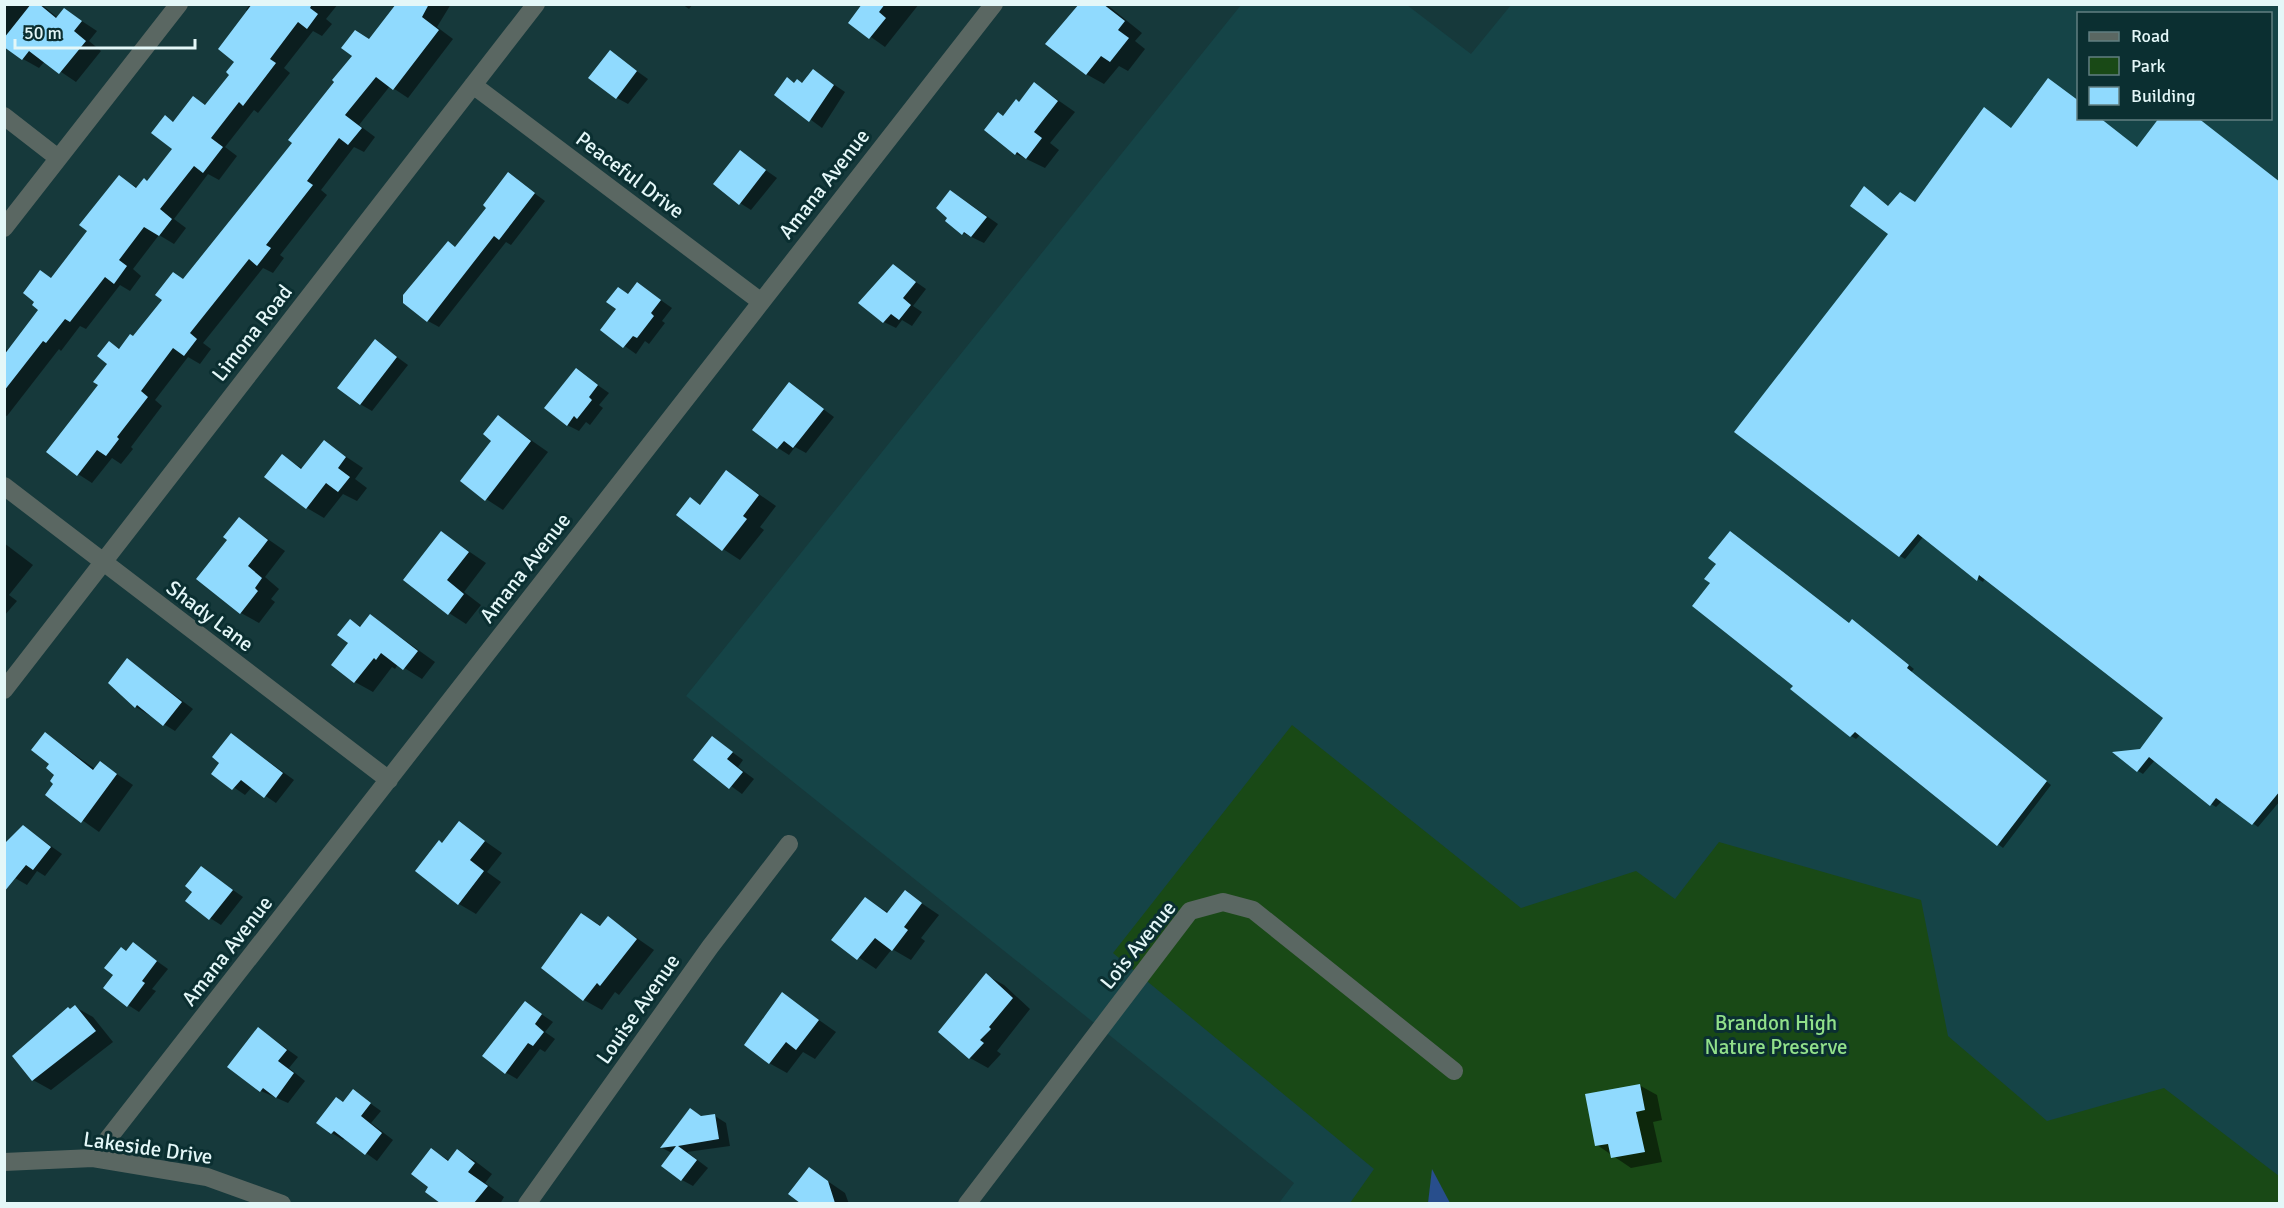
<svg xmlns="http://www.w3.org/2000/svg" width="2284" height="1208" viewBox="0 0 2284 1208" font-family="Signika,sans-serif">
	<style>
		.built { fill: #154447; fill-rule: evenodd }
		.green { fill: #194916 }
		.water { fill: #284e8c }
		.shadow { fill: #0007 }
		.building { fill: #90dafe }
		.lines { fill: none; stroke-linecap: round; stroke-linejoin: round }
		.minor { stroke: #5a6762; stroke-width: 18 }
		.labels { text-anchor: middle; stroke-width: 6; stroke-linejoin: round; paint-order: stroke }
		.street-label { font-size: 21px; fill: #e4f7f8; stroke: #0b2f31 }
		.park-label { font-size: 21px; fill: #91e08a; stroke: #0b2f31 }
	</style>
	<rect width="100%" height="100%" fill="#16393b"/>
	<!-- built -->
	<path class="built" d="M1241,5H1407L1471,54L1511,5H2279V1203H1279L1294,1183L686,696ZM2078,14H2270V118H2078Z"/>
	<!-- green -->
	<path class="green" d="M1292,725L1521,908L1636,871L1675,899L1719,842L1921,900L1948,1036L2047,1121L2164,1088L2279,1176V1203H1350L1374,1169L1113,953Z"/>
	<!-- water -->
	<path class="water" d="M1432,1169L1450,1203H1428Z"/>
	<!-- shadow -->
	<path class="shadow" d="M4,4H41L58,18L65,10L97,31L89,41L101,51L76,82L45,61L39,68L23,59L4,37Z
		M250,4H338L326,19L332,24L322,36L313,31L284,68L290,73L258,113L254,110L225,147L237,156L219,180L208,174L174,219L186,228L174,244L159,235L133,269L141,276L130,291L120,285L86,329L80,326L61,351L59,349L7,416L4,415V347L9,351L40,310L41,272L53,279L89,230L119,177L138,188L148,182L174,149L165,117L175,123L194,98L207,106L231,74L248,12L246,10Z
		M398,4H451L437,27L453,39L408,98L390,86L359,125L375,137L364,152L354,147L321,190L327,195L280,255L284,258L273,273L263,268L203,343L211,349L200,364L188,357L155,400L162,406L131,447L133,449L121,464L112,458L92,483L78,474L100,385L109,364V343L121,349L134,338L184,280L294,143L290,140L354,55L370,41Z
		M682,4H693L689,9Z
		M864,4H919L885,47L850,22Z
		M1080,4H1106L1142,33L1135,41L1145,49L1128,71L1119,66L1104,84L1086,74Z
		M610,52L648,79L628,104L617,98Z
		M814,71L845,92L822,128L776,94L795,84H802Z
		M1035,84L1075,112L1050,143L1059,150L1045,168L1016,154L986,130L1020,104Z
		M2078,118L2138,149L2280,182V801L2258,827L2222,801L2216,807L2211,804L2155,760L2143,774L2138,771L2140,750L2165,718L1985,578L1983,582L1978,579L1923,537L1905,559L1900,556L1736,432L1890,234L1889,207L1916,203L2012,129Z
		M740,152L777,178L751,210L740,203Z
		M508,174L545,201L511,245L506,242L439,327L428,321L457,248L488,208Z
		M951,191L998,224L984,243L963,233Z
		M893,266L926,289L913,306L922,312L912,326L902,320L896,328L884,322Z
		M638,284L672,308L662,321L665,323L649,344L645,341L636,354L602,330L618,309L619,289L629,295Z
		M375,341L408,365L372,411L360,404Z
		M576,370L609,393L599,405L603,408L590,425L586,422L579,431L567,425Z
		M789,384L834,417L806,453L795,447L789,455L778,448Z
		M498,417L548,452L503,510L486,499Z
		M324,442L363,468L355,479L367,488L357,501L343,494L324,518L307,508L282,456L303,469Z
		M727,472L776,506L760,527L764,530L740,560L723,549L691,499L701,505Z
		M239,519L285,551L265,577L279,589L271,599L275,602L259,623L241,613L229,540Z
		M442,533L486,563L464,592L481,605L466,624L449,613Z
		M4,543L33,565L9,595L17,601L4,616Z
		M371,616L435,662L422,679L398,664L395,669L392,667L373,692L355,682L350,621L362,627Z
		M1858,624L1914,669L1911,672L2051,785L2003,848L1860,735L1856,739L1851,736L1792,689Z
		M128,660L193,709L175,731L136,707L110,683Z
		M46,734L95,769L101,763L133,785L99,832L47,795L56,784L57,775L51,764Z
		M232,735L294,780L276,803L252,787L245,795L213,773L221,763Z
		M713,738L743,760L738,767L754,779L742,794L695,760Z
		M459,823L502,853L487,872L501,882L476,914L459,904L443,844Z
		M24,827L62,854L45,876L37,871L27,885L15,878Z
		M202,868L243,897L221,925L210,918L194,892Z
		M905,892L939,915L921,938L925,941L911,960L892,949L876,969L833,940L866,899L889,913Z
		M582,915L601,926L608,918L654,950L619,995L615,992L602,1010L584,1000Z
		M133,944L168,969L152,989L156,991L139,1012L128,1005L115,975Z
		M986,975L1004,985L1030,1009L997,1051L1001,1054L988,1068L970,1058L940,1032Z
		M782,994L836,1032L815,1059L803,1052L787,1073L769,1063Z
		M525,1003L553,1022L545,1032L555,1039L545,1052L540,1049L517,1079L505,1072Z
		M75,1007L93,1017L113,1042L51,1090L33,1080Z
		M259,1029L298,1057L289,1068L305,1081L288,1103L261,1091L230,1067Z
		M1639,1085L1657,1095L1662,1120L1653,1122L1662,1162L1631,1168L1597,1145Z
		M353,1091L381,1111L371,1123L393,1140L377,1161L345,1138L343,1140L332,1133Z
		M691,1110L703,1117L715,1116L726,1123L730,1146L687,1152L708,1168L693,1186L682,1180L672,1153L662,1148Z
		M432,1150L450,1161L458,1151L475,1161L492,1174L485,1183L504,1197L500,1204H442L427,1191L430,1187Z
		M810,1169L845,1193L849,1204H802L790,1194Z"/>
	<!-- building -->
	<path class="building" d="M31,4H39L56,18L64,8L82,21L74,31L86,41L59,74L29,51L22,60L4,47V38Z
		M252,4H312L310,8L318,14L307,29L298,22L270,59L276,63L243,106L239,102L211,138L223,147L203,173L194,166L160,209L172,219L159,236L144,227L119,260L127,266L114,284L105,277L70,322L65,319L46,343L43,341L4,391V355L38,310L32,305L34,302L23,293L40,270L51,278L87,231L79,225L119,175L136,188L144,178L147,181L172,149L151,133L165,115L173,122L193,96L205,105L229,75L226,72L234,62L218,49Z
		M396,4H429L422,17L439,30L393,90L376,77L345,115L362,128L348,145L339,138L307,181L313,185L266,245L271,248L257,266L249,259L190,333L197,339L184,356L173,348L141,391L148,397L117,437L119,439L106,456L97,450L77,476L46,452L98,385L93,382L107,364L97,356L109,341L119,349L130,334L133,336L162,300L155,295L173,272L183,279L292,143L288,140L334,82L332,80L352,56L341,48L355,30L369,39Z
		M862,4H885L879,12L886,18L869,39L848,23Z
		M1079,4H1103L1125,21L1118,30L1129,38L1110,62L1101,56L1086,75L1045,44Z
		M610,50L637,71L616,99L588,78Z
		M813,69L834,85L809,122L774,95L787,77L794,83L797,79L802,83Z
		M2048,78L2079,101V118H2100L2137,147L2159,118H2198L2280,182V791L2252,825L2216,798L2210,806L2149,757L2137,772L2112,752L2140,749L2163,718L1979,575L1977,581L1918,534L1899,557L1734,432L1888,234L1850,206L1864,186L1888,206L1900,192L1915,202L1984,107L2011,128Z
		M1034,82L1058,101L1034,132L1042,138L1026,159L1017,152L1015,155L984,130L998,112L1003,116L1016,99L1019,102Z
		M740,150L766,170L739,205L713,184Z
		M508,172L535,193L499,240L494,236L427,322L403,303V295L448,241L455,247L486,208L483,205Z
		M950,190L987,217L971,237L964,232L962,235L945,221L947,218L936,208Z
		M893,264L916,282L903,298L911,305L899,320L891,314L883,323L858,303Z
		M637,282L661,300L651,313L654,316L637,338L633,336L623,348L600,330L616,309L606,302L618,287L628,294Z
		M375,339L397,357L360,405L337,388Z
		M576,368L598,385L589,397L592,400L577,419L574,416L567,426L544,408Z
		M789,382L824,409L793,448L784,441L777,449L752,430Z
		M498,415L531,441L485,501L460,481L491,441L483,434Z
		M324,440L346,457L338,468L350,477L338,492L326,483L306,509L264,477L282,454L301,469Z
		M726,470L759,495L743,516L747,519L722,551L676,515L690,497L700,505Z
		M239,517L268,540L248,566L262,578L255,588L258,591L240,614L196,579L227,540L223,537Z
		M441,531L469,552L447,580L464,594L448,615L403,580Z
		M1730,531L1849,623L1852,619L1909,665L1907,668L2047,781L1997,846L1855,732L1850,737L1790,689L1793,686L1692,606L1710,583L1704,579L1716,564L1708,558Z
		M370,614L418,651L403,670L381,653L376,660L374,658L354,683L331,665L348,643L337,635L350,619L360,627Z
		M127,658L182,702L163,726L137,705L135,708L108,683Z
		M45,732L93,770L100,761L117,774L81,823L45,795L53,784L50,781L54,775L46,768L49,764L31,750Z
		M231,733L283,773L264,798L241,780L232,790L211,774L219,763L212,757Z
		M712,736L733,752L727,759L743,772L729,789L693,760Z
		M459,821L485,841L470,860L484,871L458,905L415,871L439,840L442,843Z
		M23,825L51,847L33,870L26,865L4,892V844Z
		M201,866L233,890L209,920L185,901L192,892L185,886Z
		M905,890L922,903L904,927L908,930L892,951L875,938L857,960L831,940L865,897L887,913Z
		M581,913L600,926L608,916L637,939L600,986L597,983L583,1001L541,968Z
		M133,942L157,961L142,981L145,983L127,1007L103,988L113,975L104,968L121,947L126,951Z
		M986,973L1013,998L989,1027L991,1029L980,1040L984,1043L969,1059L938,1032Z
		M782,992L819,1020L796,1050L786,1042L769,1064L744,1045Z
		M525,1001L542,1014L535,1024L544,1032L533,1046L528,1043L505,1074L482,1056Z
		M75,1005L96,1031L32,1081L12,1056L68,1007L70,1009Z
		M258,1027L287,1050L278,1061L294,1073L276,1098L263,1088L260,1092L227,1067Z
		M1640,1084L1645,1110L1636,1112L1645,1152L1611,1158L1608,1144L1595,1146L1585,1094Z
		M353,1089L371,1103L361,1116L382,1133L365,1155L334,1131L331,1134L316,1123L336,1097L343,1102Z
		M690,1108L701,1116L715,1114L719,1139L678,1146L697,1160L681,1181L661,1166L676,1146L660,1148Z
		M431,1148L448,1161L457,1149L475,1163L468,1172L488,1186L474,1203H440L425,1192L428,1187L411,1174Z
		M809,1167L828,1181L835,1203H800L788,1194Z"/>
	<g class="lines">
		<!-- minor -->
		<path class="minor" d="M473,85L760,301
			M4,116L58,158
			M4,228L179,4
			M4,486L389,780
			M4,690L536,4
			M93,1158L994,4
			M4,1162L93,1158L207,1177L282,1204
			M527,1204L710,947L789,844
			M967,1204L1190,911L1223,902L1253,910L1454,1071"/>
	</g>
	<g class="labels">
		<!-- street labels -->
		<g class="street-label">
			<text transform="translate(630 175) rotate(37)" y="7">Peaceful Drive</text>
			<text transform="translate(824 184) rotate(-52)" y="7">Amana Avenue</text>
			<text transform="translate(252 333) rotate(-52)" y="7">Limona Road</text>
			<text transform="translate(525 568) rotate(-52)" y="7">Amana Avenue</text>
			<text transform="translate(210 616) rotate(37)" y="7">Shady Lane</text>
			<text transform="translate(1138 945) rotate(-51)" y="7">Lois Avenue</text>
			<text transform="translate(227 951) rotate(-52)" y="7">Amana Avenue</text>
			<text transform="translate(638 1009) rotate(-55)" y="7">Louise Avenue</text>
			<text transform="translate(148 1148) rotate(8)" y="7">Lakeside Drive</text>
		</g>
		<!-- park labels -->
		<g class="park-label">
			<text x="1776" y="1030">Brandon High<tspan x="1776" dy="24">Nature Preserve</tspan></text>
		</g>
	</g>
	<!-- border -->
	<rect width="2284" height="1208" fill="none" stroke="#e4f7f8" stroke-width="12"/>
	<!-- legend -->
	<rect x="2077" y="12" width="195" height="108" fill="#0b2f31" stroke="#627f81" stroke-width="1.5"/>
	<rect x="2089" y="32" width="30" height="9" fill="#5a6762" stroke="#627f81" stroke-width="1.5"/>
	<text x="2131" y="42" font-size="18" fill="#e4f7f8">Road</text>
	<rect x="2089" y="57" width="30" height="18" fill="#194916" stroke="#627f81" stroke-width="1.5"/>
	<text x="2131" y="72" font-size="18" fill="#e4f7f8">Park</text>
	<rect x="2089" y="87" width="30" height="18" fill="#90dafe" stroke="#627f81" stroke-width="1.5"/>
	<text x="2131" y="102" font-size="18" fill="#e4f7f8">Building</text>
	<!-- scale -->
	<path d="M15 39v9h180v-9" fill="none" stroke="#e4f7f8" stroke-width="3"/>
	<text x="24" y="39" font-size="18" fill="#e4f7f8" stroke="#0b2f31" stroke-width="4.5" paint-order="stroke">50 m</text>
</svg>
